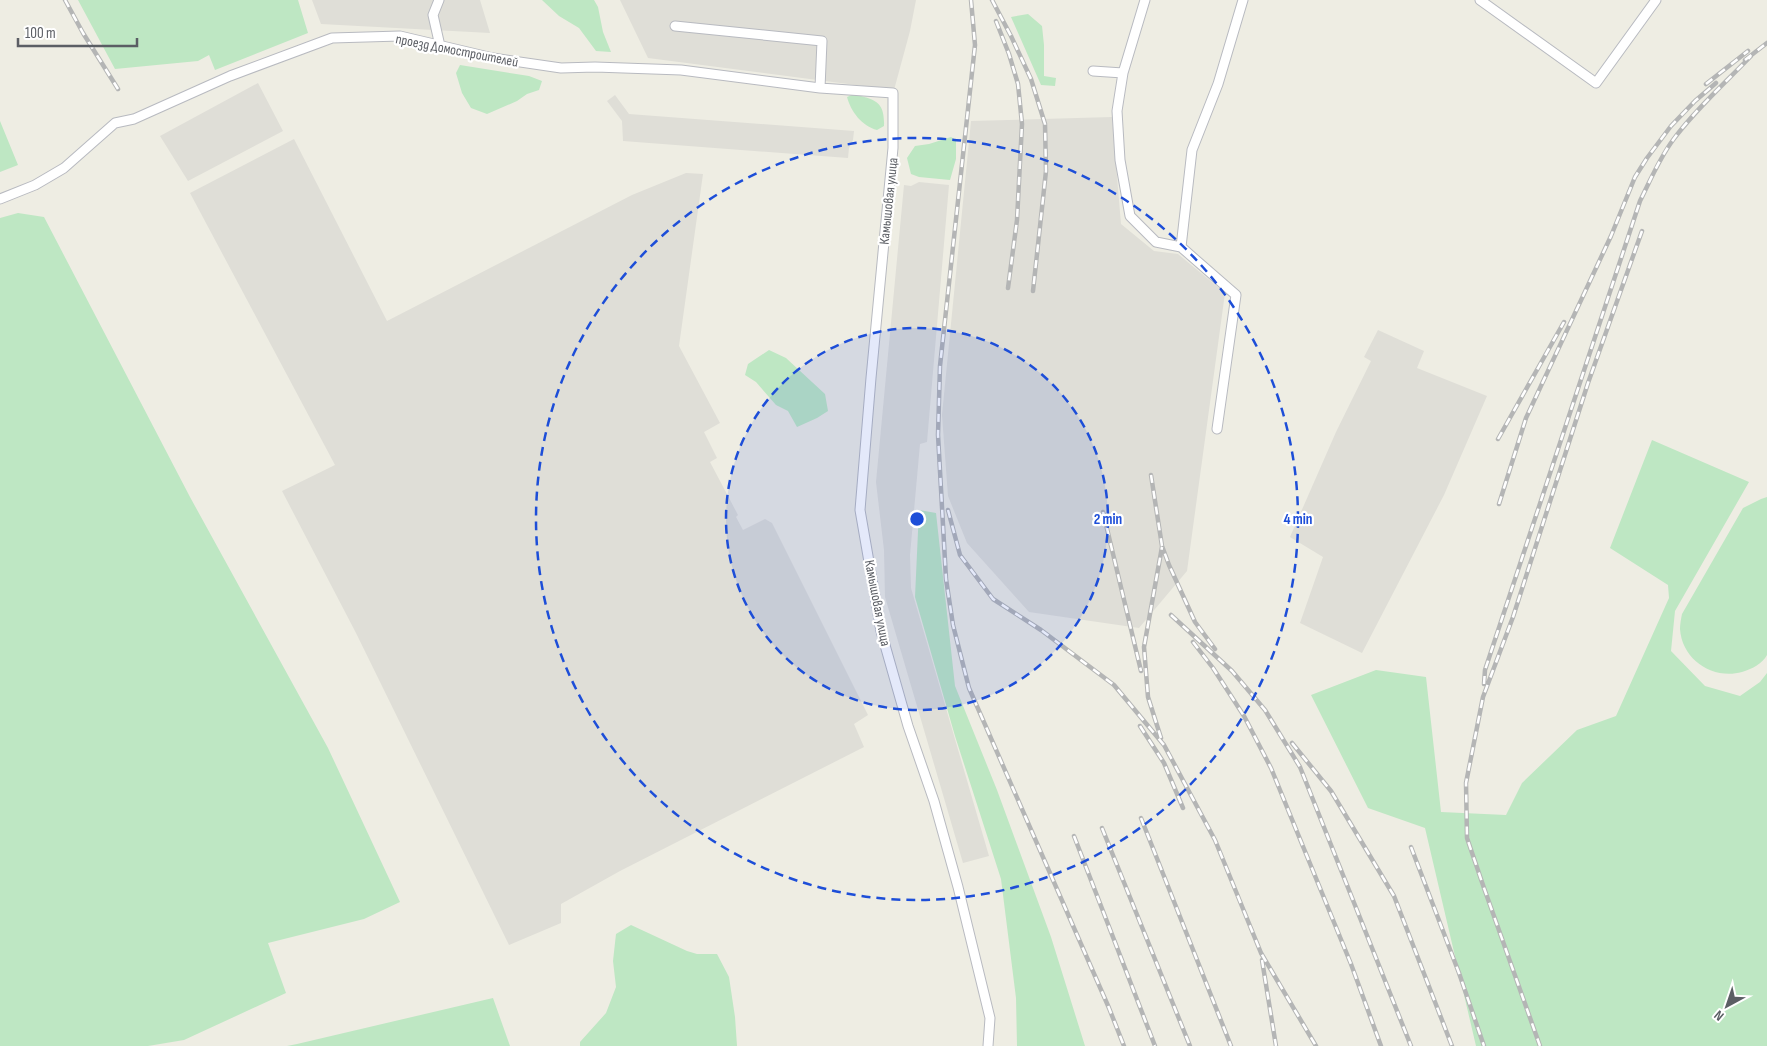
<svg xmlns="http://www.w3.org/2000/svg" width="1767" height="1046" viewBox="0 0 1767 1046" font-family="'Sofia Sans Condensed',sans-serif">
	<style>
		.industrial { fill: #dfded7 }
		.green { fill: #bee7c3 }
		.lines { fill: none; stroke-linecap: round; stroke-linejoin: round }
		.minor-casing { stroke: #b8bac0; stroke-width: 11 }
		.minor { stroke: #fff; stroke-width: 9 }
		.rail-casing { stroke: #b4b5b5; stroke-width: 4.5 }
		.rail { stroke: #fff; stroke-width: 2.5; stroke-dasharray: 8; stroke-linecap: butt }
		.ring { fill: none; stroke: #1d4ed8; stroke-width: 2.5; stroke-dasharray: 9 6 }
		.labels { text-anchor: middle; stroke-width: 4.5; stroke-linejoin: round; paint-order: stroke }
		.street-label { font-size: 14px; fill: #5b5e64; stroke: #fff }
		.centre { fill: #1d4ed8; stroke: #fff; stroke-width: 2.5 }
		.ring-label { font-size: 15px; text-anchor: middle; font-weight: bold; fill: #1d4ed8; stroke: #fff; stroke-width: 4.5; stroke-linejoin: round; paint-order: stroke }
	</style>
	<rect width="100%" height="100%" fill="#eeede3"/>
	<!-- industrial -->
	<path class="industrial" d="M312,0H480L490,33L321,24Z
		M620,0H916L910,31L894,90L648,58Z
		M258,83L283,131L188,181L160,136Z
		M615,95L629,114L854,131L853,140L849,148L848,158L623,141L622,121L607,101Z
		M1112,117L1121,224L1154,251L1178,254L1225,293L1187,571L1139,628L1029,612L967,543L948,496L942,415L971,121Z
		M294,139L387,321L632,195L686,173L703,174L679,346L720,423L704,432L717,458L710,462L738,515L736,517L743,530L765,519L772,523L868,715L854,724L864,747L620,871L561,904V923L509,945L356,633L282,491L335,465L190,193Z
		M919,182L949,185L927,442L920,444L910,555L911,588L989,856L963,863L885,597L884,550L876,482L904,185L911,186Z
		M1378,330L1424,351L1417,368L1487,396L1444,495L1362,653L1300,623L1323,557L1290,537L1336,432L1371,361L1364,357Z"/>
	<!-- green -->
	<path class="green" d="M78,0H298L308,33L215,70L209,55L198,61L115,69Z
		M542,0H594L598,7L603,32L611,52L596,51L579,28L559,16Z
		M1028,14L1042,26L1044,45V76L1056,78L1055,86L1041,85L1011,17Z
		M460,65L529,76L542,81L539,90L527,94L517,101L487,114L471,108L462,93L456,73Z
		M854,94C875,100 885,101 884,126L877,130C862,126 851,112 847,97Z
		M0,121L18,165L0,172Z
		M951,137L956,140V159L950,180L919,177L911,174L907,158L915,146L929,144Z
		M18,213L44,217L190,497L328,748L400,902L364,919L268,943L286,993L184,1040L148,1046H0V218Z
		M769,350L786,358L825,394L828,411L817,418L797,427L788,411L776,405L756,382L745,375L748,364Z
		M1652,440L1749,482L1675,611L1671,651L1705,686L1740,696L1760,682L1767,673V1046H1476L1425,828L1368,808L1311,695L1376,670L1426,677L1441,812L1506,815L1522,783L1577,730L1616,716L1669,598L1668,585L1610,548Z
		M1767,497V655C1762,664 1752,669 1742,672C1713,680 1682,660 1680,629C1680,624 1681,619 1682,614L1743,508L1761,499Z
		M919,510L936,513L955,686L997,790L1051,937L1085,1046H1017L1016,998L1001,879L955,736L915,597Z
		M631,925L687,951L697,954H717L729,977L735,1017L737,1046H580V1042L606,1013L616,987L613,961L616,934Z
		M493,998L510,1046H287L297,1044Z"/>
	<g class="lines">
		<!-- minor casing -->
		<g class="minor-casing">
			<path id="minor" d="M439,0L433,15L440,46
				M1145,0L1123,73L1117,111L1120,160L1130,216L1156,242L1181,247L1192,150L1218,84L1243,0
				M1480,0L1596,83L1656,0
				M675,26L822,41L820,88
				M1093,71L1123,73
				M0,199L35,185L64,168L115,123L134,119L230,76L332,38L400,36L493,58L561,68L595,67L681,70L820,88L893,93V148L871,378L860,510L881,631L908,726L934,801L958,887L990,1018L988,1046
				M1181,247L1236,295L1217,429"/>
		</g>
		<!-- minor -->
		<use href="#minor" class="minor"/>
		<!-- rail casing -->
		<g class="rail-casing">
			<path id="rail" d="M65,0L83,33L118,89
				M971,0L975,45L940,366L938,435L946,579L953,625L969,688L1109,1008L1124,1046
				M992,0L1011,36L1031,79L1045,124L1046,171L1033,291
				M996,21L1009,54L1018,84L1022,124L1017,220L1008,288
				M1745,60L1767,43
				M1706,84L1748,51
				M1498,439L1564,322
				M1151,475L1162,546L1169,565L1195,622L1215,649
				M1499,504L1526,418L1611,236L1635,177L1647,158L1671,126L1695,101L1716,83
				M948,510L960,555L993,599L1041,630L1114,685L1164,745L1215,840L1261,953L1316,1046
				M1103,512L1141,671
				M1171,615L1232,671L1265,710L1300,767L1411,1046
				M1193,642L1213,668L1244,716L1271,768L1351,964L1381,1046
				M1484,684L1485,670L1640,201C1650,181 1659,159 1673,140C1695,110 1725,83 1751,56
				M1140,726L1164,763L1183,808
				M1161,738L1148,697L1144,647L1162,547
				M1292,743L1331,791L1394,896L1452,1046
				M1141,818L1231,1046
				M1102,828L1190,1046
				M1074,836L1155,1046
				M1411,847L1459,973L1484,1046
				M1262,960L1276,1046
				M1540,1046L1484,888L1467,838L1466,783L1483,697L1513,617L1588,383L1642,231"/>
		</g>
		<!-- rail -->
		<use href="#rail" class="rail"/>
	</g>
	<!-- distance rings -->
	<circle cx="917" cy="519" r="191" fill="#1d4ed8" fill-opacity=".12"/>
	<g class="ring">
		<circle cx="917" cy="519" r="191"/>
		<circle cx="917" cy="519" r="381"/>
	</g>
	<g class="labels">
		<!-- street labels -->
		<g class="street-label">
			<text transform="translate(457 50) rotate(11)" y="5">проезд Домостроителей</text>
			<text transform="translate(888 201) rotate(-84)" y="5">Камышовая улица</text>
			<text transform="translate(878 603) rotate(79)" y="5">Камышовая улица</text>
		</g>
	</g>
	<circle cx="917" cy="519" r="8" class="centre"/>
	<g class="ring-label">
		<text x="1108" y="524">2 min</text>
		<text x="1298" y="524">4 min</text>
	</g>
	<!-- north arrow -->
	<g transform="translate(1727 1006) rotate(220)" stroke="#ffffff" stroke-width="4" paint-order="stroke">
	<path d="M0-4L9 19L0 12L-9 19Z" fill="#5b5e64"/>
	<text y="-8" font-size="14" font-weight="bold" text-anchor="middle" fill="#5b5e64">N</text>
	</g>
	<!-- scale -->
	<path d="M18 38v8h119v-8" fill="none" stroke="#5b5e64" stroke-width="2.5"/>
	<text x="25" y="38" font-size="15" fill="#5b5e64" stroke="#ffffff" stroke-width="4" paint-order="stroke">100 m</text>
</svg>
